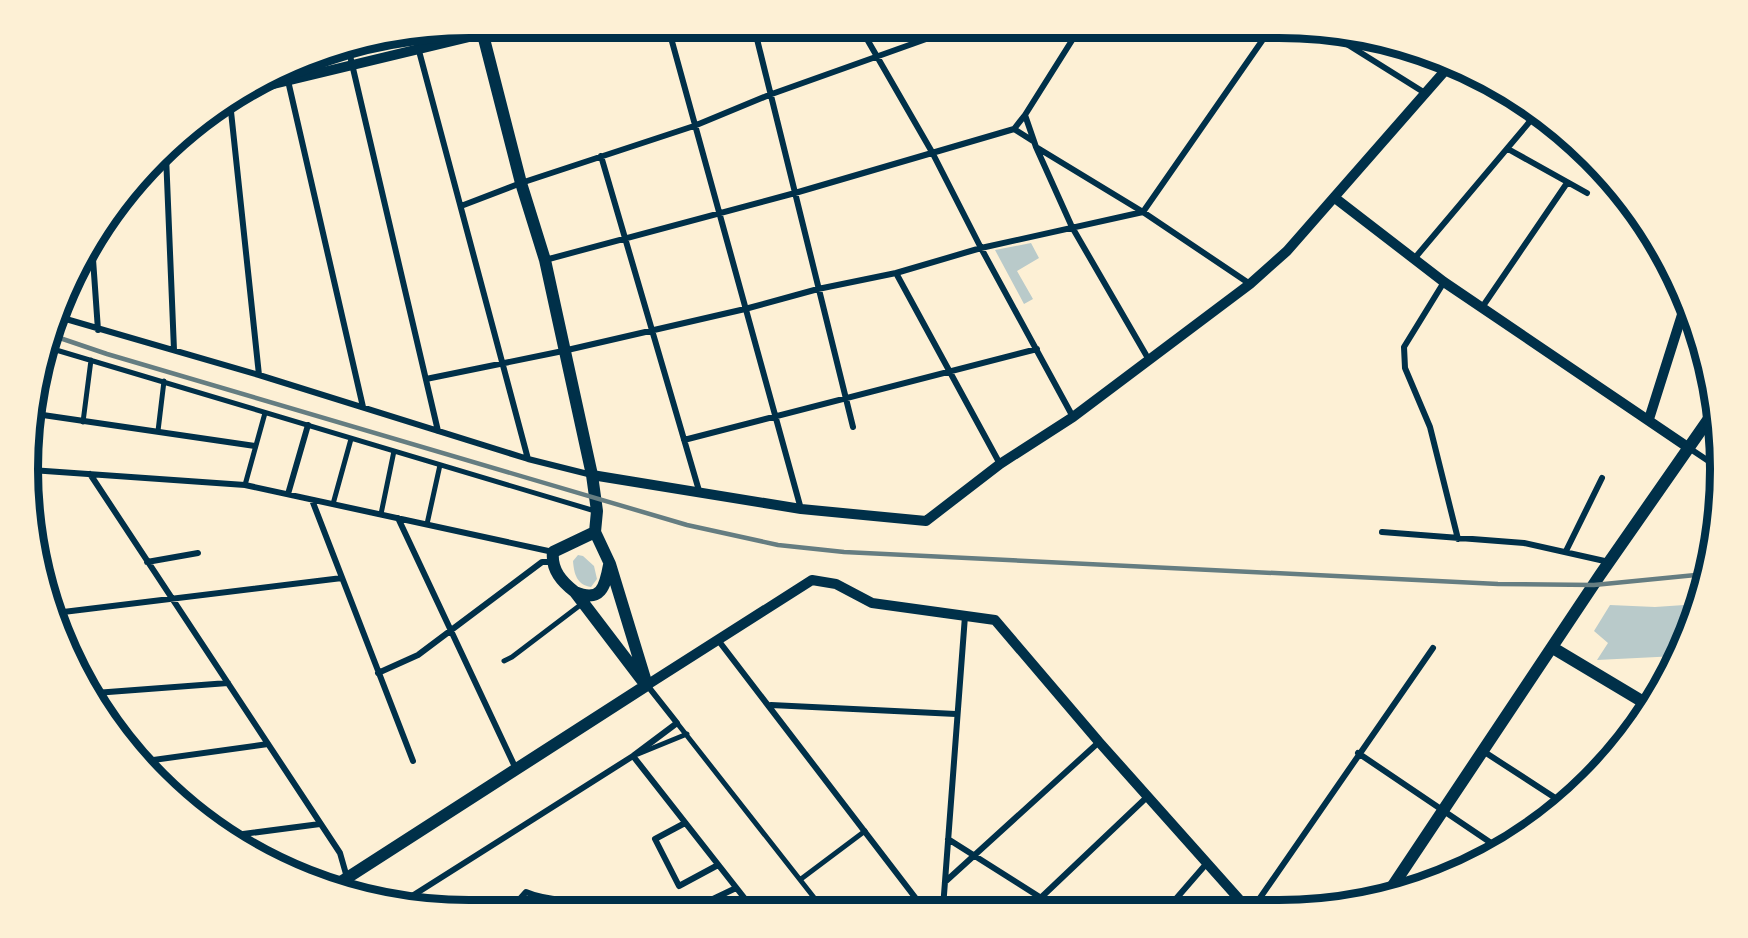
<svg xmlns="http://www.w3.org/2000/svg" width="1748" height="938" viewBox="0 0 1748 938" font-family="Jost,sans-serif">
	<style>
		.green { fill: #b9caca }
		.lines { fill: none; stroke-linecap: round; stroke-linejoin: round }
		.pedestrian { stroke: #003049; stroke-width: 5 }
		.minor { stroke: #003049; stroke-width: 6 }
		.tertiary { stroke: #003049; stroke-width: 10 }
		.secondary { stroke: #003049; stroke-width: 12 }
		.rail { stroke: #657d81; stroke-width: 4.5 }
		.rim { fill: none; stroke: #003049; stroke-width: 8 }
	</style>
	<rect width="100%" height="100%" fill="#fdf0d5"/>
	<!-- green -->
	<path class="green" d="M1031,243L1039,258L1017,271L1033,299L1024,304L995,250Z
		M578,555L583,556L594,566L597,579L591,587C577,585 574,574 573,561Z
		M1699,604L1677,656L1597,660L1608,643L1594,631L1610,605L1655,607Z"/>
	<g class="lines">
		<!-- pedestrian -->
		<path class="pedestrian" d="M46,347L595,511
			M83,422L91,360
			M158,431L164,381
			M245,485L265,413
			M333,504L351,439
			M381,514L394,451
			M427,524L440,465
			M504,661L512,657L583,603
			M677,723L823,909
			M638,754L687,734
			M801,879L865,831"/>
		<!-- minor -->
		<path class="minor" d="M668,27L801,509
			M754,27L853,427
			M860,27L932,152L981,248L1073,417
			M1075,28L1076,34L1025,115L1036,147L1143,212L1250,284
			M1326,31L1425,93
			M415,36L528,459
			M348,47L438,431
			M286,72L363,407
			M230,102L259,375
			M1014,129L1033,141
			M1014,129L1025,115
			M1036,147L1072,227L1149,360
			M1508,149L1587,193
			M166,155L174,350
			M601,156L700,494
			M461,206L521,183L694,126L769,95L957,28
			M92,245L98,330
			M1414,259L1537,113
			M545,260L795,193L1014,129
			M896,273L1000,464
			M1444,282L1404,347L1405,368L1430,427L1458,539
			M1483,306L1567,183
			M59,317L259,375L528,459L592,475
			M426,379L563,351L745,309L818,289L896,273L981,248L1143,212L1271,28
			M36,414L255,446
			M684,440L1037,349
			M1689,448L1719,468
			M31,470L245,485L553,552
			M90,474L340,853L352,895
			M30,480V509
			M288,494L308,425
			M312,500L413,761
			M398,518L516,769
			M1382,532L1524,543L1609,562
			M1566,551L1602,478
			M147,562L198,553
			M55,613L342,578
			M718,640L924,909
			M378,673L418,655L542,562H552
			M95,693L228,683
			M771,705L956,714
			M1483,751L1563,803
			M1358,753L1500,849
			M633,756L753,909
			M139,762L268,744
			M685,823L655,839L679,886L718,865
			M228,836L320,824
			M948,839L1057,908
			M945,882L1099,742
			M401,903L633,756L677,723L647,685
			M943,908L965,616
			M1030,908L1147,797
			M1168,908L1207,863
			M1253,908L1433,648
			M692,909L736,888
			M510,910L526,892C551,903 579,898 605,910"/>
		<!-- tertiary -->
		<path class="tertiary" d="M257,88L510,27
			M1335,198L1444,282L1689,448
			M1649,419L1686,302
			M592,475L801,509L926,521L1000,464L1073,417L1250,284L1287,251L1450,65
			M647,685L812,580L836,584L872,603L995,620L1099,742L1247,908"/>
		<!-- secondary -->
		<path class="secondary" d="M481,27L521,183L545,260L592,475L597,511L595,532L610,564L647,685
			M595,532L553,552C551,570 562,582 575,592L642,680
			M575,592C601,603 605,587 609,565
			M1553,648L1650,706
			M333,887L647,685
			M1388,893L1600,575L1715,410"/>
		<!-- rail -->
		<path class="rail" d="M51,335L107,354L687,525L778,545L844,552L1498,584L1594,585L1706,574"/>
	</g>
	<!-- crop -->
	<path d="M0 0H1748V938H0ZM469 38H1279A431 431 0 0 1 1710 469V469A431 431 0 0 1 1279 900H469A431 431 0 0 1 38 469V469A431 431 0 0 1 469 38Z" fill="#fdf0d5" fill-rule="evenodd"/>
	<path class="rim" d="M469 38H1279A431 431 0 0 1 1710 469V469A431 431 0 0 1 1279 900H469A431 431 0 0 1 38 469V469A431 431 0 0 1 469 38Z"/>
</svg>
